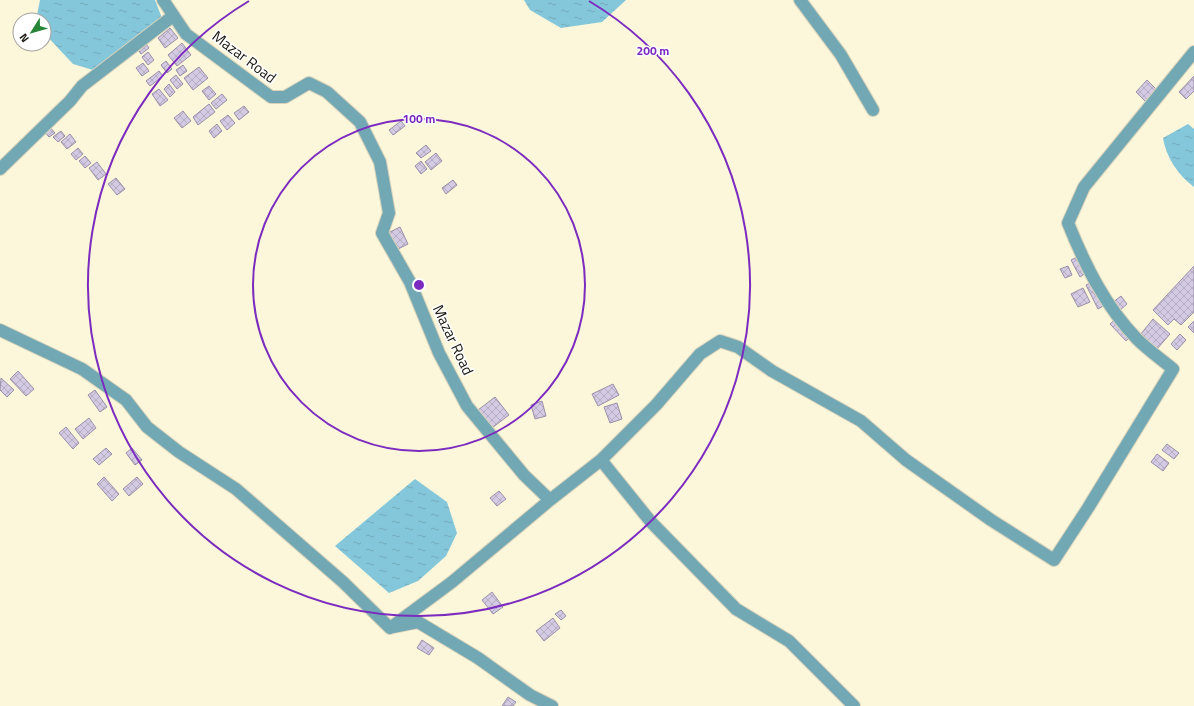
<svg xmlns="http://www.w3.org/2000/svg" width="1194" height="706" viewBox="0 0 1194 706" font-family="'Titillium Web',sans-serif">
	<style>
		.water { fill: url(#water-ripples) }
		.building { fill: url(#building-cross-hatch); stroke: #9a90a8 }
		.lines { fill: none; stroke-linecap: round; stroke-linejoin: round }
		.minor-casing { stroke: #d8d2ba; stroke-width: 14 }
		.minor { stroke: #72a8b4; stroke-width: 12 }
		.ring { fill: none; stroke: #7b2cbf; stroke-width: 2 }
		.labels { text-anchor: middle; stroke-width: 3; stroke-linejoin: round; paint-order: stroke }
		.street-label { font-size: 15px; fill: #18160d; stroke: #fff }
		.centre { fill: #7b2cbf; stroke: #fff; stroke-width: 2 }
		.ring-label { font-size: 12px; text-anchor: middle; font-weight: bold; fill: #7b2cbf; stroke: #fff; stroke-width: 3; stroke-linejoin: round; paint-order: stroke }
	</style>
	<defs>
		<pattern id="water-ripples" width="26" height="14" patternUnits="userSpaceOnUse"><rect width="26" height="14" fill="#85c7da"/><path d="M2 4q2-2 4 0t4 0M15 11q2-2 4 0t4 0" fill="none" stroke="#72aaba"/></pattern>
		<pattern id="building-cross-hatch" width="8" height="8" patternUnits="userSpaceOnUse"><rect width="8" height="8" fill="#d4cae3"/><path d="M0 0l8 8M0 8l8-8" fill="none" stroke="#b5adc2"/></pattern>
	</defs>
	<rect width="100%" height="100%" fill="#fcf6db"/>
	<!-- water -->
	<path class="water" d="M40,0H155L162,18L117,54L93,70L73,64L44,33V20H36Z
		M524,0H626L602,22L561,28L530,10Z
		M1188,124L1194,129V187C1178,175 1166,157 1163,138Z
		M415,479L447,502L457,533L446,556L418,581L389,593L335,546Z"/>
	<!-- building -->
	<path class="building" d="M170,28L178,38L165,48L158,38Z
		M144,41L149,48L141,54L136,47Z
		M182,43L191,55L177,66L168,55Z
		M148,52L154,60L148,65L142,57Z
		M166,61L172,69L167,73L161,65Z
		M143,63L149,71L142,76L136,68Z
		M183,65L187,71L180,76L176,70Z
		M199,67L208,78L193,90L184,78Z
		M159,71L163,76L150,86L146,81Z
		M176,75L183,84L177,89L170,80Z
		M1194,76V91L1186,99L1179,92Z
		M1147,80L1158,91L1146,102L1136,92Z
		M169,84L175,92L170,97L164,89Z
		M209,86L216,94L209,100L202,91Z
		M159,89L168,100L160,106L152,94Z
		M222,94L227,100L216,109L211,103Z
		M209,104L215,112L198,125L193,117Z
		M244,106L249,112L239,120L234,113Z
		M183,111L191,121L182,128L174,118Z
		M228,115L235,123L227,130L220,121Z
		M401,121L405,126L393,135L389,130Z
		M217,124L222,131L214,138L209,131Z
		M49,126L55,133L49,137L44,131Z
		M61,131L65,136L58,142L53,137Z
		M70,134L76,142L67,149L61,142Z
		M426,145L431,151L421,158L416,153Z
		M78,148L83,154L76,160L71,154Z
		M436,153L442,161L431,170L425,162Z
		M85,156L91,163L85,168L79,161Z
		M421,161L427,169L421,174L415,166Z
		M97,162L106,174L98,180L89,168Z
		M116,178L125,189L117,195L108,184Z
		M453,180L457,185L446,194L442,188Z
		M400,227L408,244L396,250L388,233Z
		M1077,257L1086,273L1080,277L1071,260Z
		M1068,266L1072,275L1065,278L1060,269Z
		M1194,266V312L1181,325L1174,319L1168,325L1153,310Z
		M1094,281L1105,305L1098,309L1086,285Z
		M1083,288L1090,302L1078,307L1071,294Z
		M1121,296L1127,304L1119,311L1112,303Z
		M1117,318L1132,335L1126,341L1110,324Z
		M1153,319L1170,334L1157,349L1140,335Z
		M1194,321V333L1188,327Z
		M1180,334L1186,340L1177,350L1171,344Z
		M18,371L34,389L26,396L10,379Z
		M1,378L14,390L7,397L0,390Z
		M613,384L619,395L598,406L592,394Z
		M95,390L107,407L100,412L88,395Z
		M495,397L509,415L492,428L478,410Z
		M542,401L546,416L535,419L531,405Z
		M617,403L622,419L610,423L604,407Z
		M89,418L96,428L83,439L75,429Z
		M66,427L79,443L73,449L59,433Z
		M1167,444L1179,453L1174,459L1162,450Z
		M106,448L112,454L99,465L93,459Z
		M132,448L142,460L135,465L126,453Z
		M1157,454L1169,463L1163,471L1151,462Z
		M104,477L119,494L112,501L97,484Z
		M137,477L143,484L129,496L123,489Z
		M499,491L506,499L497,506L490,498Z
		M492,592L503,607L493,614L482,600Z
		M561,610L566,616L561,620L555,614Z
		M553,618L560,628L544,641L536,631Z
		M422,640L434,648L429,655L417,648Z
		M508,697L516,702L513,706H502Z"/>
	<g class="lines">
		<!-- minor casing -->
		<g class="minor-casing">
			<path id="minor" d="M163,0L186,34L271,97H285L309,83L327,92L360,122L380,162L389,213L382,233L410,282L439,353L467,406L524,475L550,500
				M800,0L841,55L873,110
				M0,169L70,101L82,86L173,16
				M0,330L82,369L126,400L147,427L179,452L236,489L343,582L390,628
				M601,460L651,522L736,609L789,641L854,706
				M393,627L418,622L478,658L530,695L552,706
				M390,628L452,582L550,500L601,460L656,405L700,354L720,341L738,347L772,371L861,421L906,460L991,520L1054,560L1088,508L1173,369C1161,359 1148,350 1137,339C1105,306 1085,265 1068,223L1084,187L1194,52"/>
		</g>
		<!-- minor -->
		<use href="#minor" class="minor"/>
	</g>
	<!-- distance rings -->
	<g class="ring">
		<circle cx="419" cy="285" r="166"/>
		<path d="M589 1A331 331 0 1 1 249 1"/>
	</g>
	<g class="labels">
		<!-- street labels -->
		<g class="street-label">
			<text transform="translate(244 57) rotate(37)" y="5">Mazar Road</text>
			<text transform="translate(453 340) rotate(65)" y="5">Mazar Road</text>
		</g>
	</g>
	<circle cx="419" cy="285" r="6" class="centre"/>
	<g class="ring-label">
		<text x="653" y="55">200 m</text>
		<text x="419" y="123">100 m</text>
	</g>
	<!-- north arrow -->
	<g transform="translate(32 32) rotate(233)"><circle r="19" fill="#ffffff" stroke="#a3a29e"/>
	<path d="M0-3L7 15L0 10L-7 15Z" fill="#268537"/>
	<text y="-6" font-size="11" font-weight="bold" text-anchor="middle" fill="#18160d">N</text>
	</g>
</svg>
